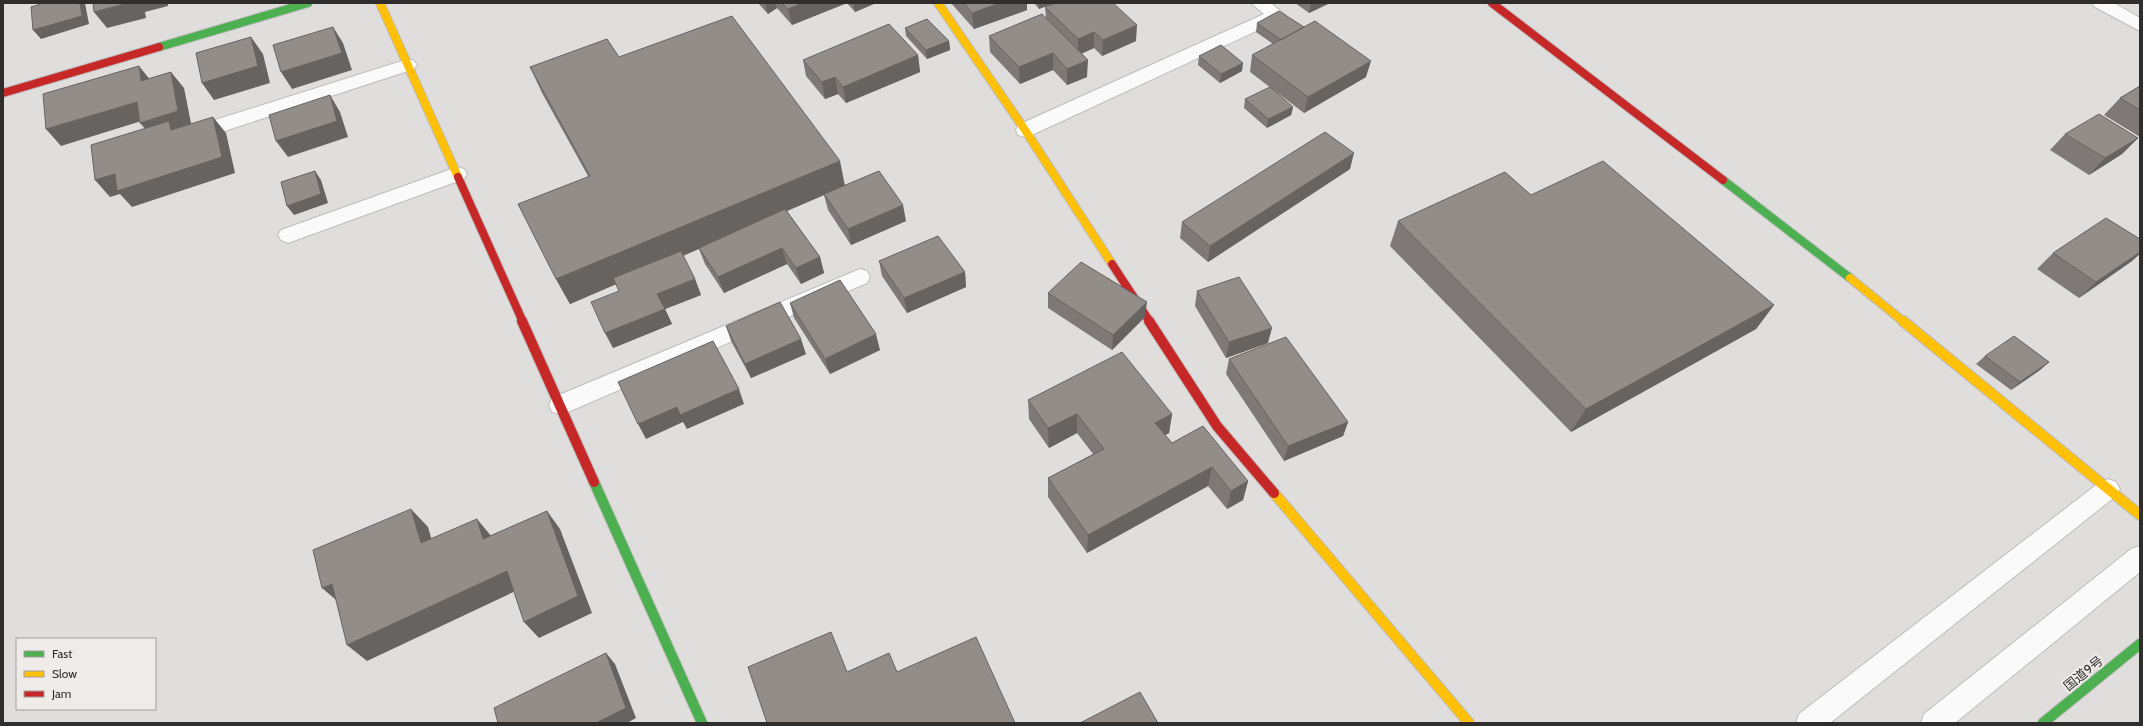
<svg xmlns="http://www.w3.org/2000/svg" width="2143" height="726" viewBox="0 0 2143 726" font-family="Cabin,'Noto Sans JP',sans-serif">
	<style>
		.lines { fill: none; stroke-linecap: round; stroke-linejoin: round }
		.street-casing { stroke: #bebcbc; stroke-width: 2 }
		.fast-far1-casing { stroke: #bebcbc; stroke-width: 10 }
		.fast-casing { stroke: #bebcbc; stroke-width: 12 }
		.slow-far1-casing { stroke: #bebcbc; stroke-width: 10 }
		.slow-casing { stroke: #bebcbc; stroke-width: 12 }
		.jam-far1-casing { stroke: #bebcbc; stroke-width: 10 }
		.jam-casing { stroke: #bebcbc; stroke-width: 12 }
		.street { fill: #fafafa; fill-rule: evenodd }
		.fast-far1 { stroke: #4caf50; stroke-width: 8 }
		.fast { stroke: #4caf50; stroke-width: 10 }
		.slow-far1 { stroke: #ffc107; stroke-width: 8 }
		.slow { stroke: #ffc107; stroke-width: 10 }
		.jam-far1 { stroke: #c62828; stroke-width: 8 }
		.jam { stroke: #c62828; stroke-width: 10 }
		.wall { fill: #7e7976 }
		.shaded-wall { fill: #666360 }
		.building { fill: #928d89; stroke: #666360 }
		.labels { text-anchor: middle; stroke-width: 4; stroke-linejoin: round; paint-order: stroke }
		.street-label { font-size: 13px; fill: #2f2e2d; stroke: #eeebe9 }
	</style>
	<rect width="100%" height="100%" fill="#e0dedd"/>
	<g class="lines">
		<!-- street casing -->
		<g class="street-casing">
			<path id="street" d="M1251,3H1271L1285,15L1282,19L1032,135L1025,137L1018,135L1016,130L1018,125L1264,14Z
				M2092,3H2114L2140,18V31L2095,7Z
				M408,59L414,61L417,65L414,69L200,139L193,137L191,132L193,127Z
				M457,167L464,169L467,174L464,179L288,243L281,240L278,235L281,230Z
				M860,269L867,271L870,277L867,283L568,412L560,414L552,412L549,405L552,398Z
				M2108,479L2116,482L2120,489L2116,496L1830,723H1796L1799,714L2100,482Z
				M2140,546V572L1955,723H1921L1924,714L2131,549Z"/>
		</g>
		<!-- fast-far1 casing -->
		<g class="fast-far1-casing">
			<path id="fast-far1" d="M159,47L308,3
				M1723,180L1850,278"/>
		</g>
		<!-- fast casing -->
		<g class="fast-casing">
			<path id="fast" d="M594,482L702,723
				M2043,723L2140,644"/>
		</g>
		<!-- slow-far1 casing -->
		<g class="slow-far1-casing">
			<path id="slow-far1" d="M380,3L458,177
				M938,3L1025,130L1112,264
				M1850,278L1904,322"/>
		</g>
		<!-- slow casing -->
		<g class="slow-casing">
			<path id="slow" d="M1903,321L2140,515
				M1274,493L1469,723"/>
		</g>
		<!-- jam-far1 casing -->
		<g class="jam-far1-casing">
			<path id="jam-far1" d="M1492,3L1723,180
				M3,93L159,47
				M458,177L523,322
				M1112,264L1150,322"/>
		</g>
		<!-- jam casing -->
		<g class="jam-casing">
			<path id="jam" d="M522,321L594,482
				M1149,321L1217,426L1274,493"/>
		</g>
		<!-- street -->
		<use href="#street" class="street"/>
		<!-- fast-far1 -->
		<use href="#fast-far1" class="fast-far1"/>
		<!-- fast -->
		<use href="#fast" class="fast"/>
		<!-- slow-far1 -->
		<use href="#slow-far1" class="slow-far1"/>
		<!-- slow -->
		<use href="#slow" class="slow"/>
		<!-- jam-far1 -->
		<use href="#jam-far1" class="jam-far1"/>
		<!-- jam -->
		<use href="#jam" class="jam"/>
	</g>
	<!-- wall -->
	<path class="wall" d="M758,3H876L855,12L847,3L792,25L777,8L768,14Z
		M951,3H1027V10L974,29Z
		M1034,3H1054L1039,9Z
		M1295,3H1330L1309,13Z
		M1045,7L1136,41L1102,56L1094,48L1081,54L1087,77L1067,85L1053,70L1020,84L990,52L989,36L1046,18Z
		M1257,23L1366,77L1304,113L1250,72L1252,55L1273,44L1256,32Z
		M905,28L949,41L950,50L927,59L906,36Z
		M918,55L920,72L846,103L838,94L825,99L806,76L803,60Z
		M1199,56L1242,71L1220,83L1198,65Z
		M619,57L845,185L906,221L851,245L828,210L824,195L787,211L820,257L824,273L801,284L787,264L724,293L705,264L699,249L683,256L695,279L701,295L665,309L672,324L613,348L619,291L616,284L570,304L556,279L588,176L542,93L530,67Z
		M2140,86V137L2104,115L2120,98Z
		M1245,99L1293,107L1291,115L1267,128L1244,108Z
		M2065,134L2138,138L2122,154L2089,175L2050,150Z
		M1350,169L1208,262L1180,238L1182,222Z
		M1531,195L1774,305L1756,329L1571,432L1390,246L1398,221Z
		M2053,253L2132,261L2079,298L2037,269Z
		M879,261L965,272L966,287L907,313L882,276Z
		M1197,291L1268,343L1226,358L1195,306Z
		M1048,293L1145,317L1112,350L1048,308Z
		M790,303L880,350L830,374L794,318Z
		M726,326L806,354L751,378L731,341Z
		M1985,356L2049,362L2040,370L2011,390L1976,364Z
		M1229,359L1348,422L1343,436L1284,461L1226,374Z
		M1028,400L1172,414L1169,433L1165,435L1172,443L1248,481L1243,500L1227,509L1208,486L1087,553L1048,497V478L1093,454L1077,433L1049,448L1029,419Z"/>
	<!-- shaded-wall -->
	<path class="shaded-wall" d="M80,3H85L89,24L41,39L33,30Z
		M128,3H168V6L145,12L146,18L107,28L94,12Z
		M765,3H775L777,8L768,14Z
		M803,3H847L792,25L788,9Z
		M853,3H876L855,12Z
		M1000,3H1027V10L974,29L972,13Z
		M1039,3H1054L1039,9Z
		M1311,3H1330L1309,13Z
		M1137,25L1136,41L1102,56L1103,40Z
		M333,27L343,43L352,70L292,89L281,72Z
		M1094,32V48L1078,55V39Z
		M251,37L263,54L270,83L214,100L202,83Z
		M949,41L950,50L927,59L926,50Z
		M1053,53V70L1020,84L1019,67Z
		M918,55L920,72L846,103L843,87Z
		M1088,60L1087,77L1067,85V69Z
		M1371,61L1366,77L1304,113L1308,97Z
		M1243,63L1242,71L1220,83L1221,74Z
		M139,66L152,82L141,81Z
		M171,72L184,88L192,128L154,139L140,123Z
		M835,77L838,94L825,99L822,82Z
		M330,95L340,112L348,137L288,157L276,141Z
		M137,102L151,118L61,146L46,129Z
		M1293,107L1291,115L1267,128L1268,119Z
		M213,117L226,133L235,173L132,207L120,194L110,197L95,180Z
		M2138,138L2122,154L2089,175L2105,158Z
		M1354,153L1350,169L1208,262L1210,246Z
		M840,161L845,186L824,194V195L570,304L556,279Z
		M315,171L321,180L328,203L294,215L287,206Z
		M903,205L906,221L851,245L848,229Z
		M782,248L787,264L724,293L718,277Z
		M2140,252V254L2132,261L2079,298L2096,282Z
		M820,257L824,273L801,284L796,268Z
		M965,272L966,287L907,313L904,298Z
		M695,279L701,295L665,309L672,324L613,348L605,333L657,294Z
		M1147,302L1145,317L1112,350L1113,335Z
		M1774,305L1756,329L1571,432L1586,409Z
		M1272,328L1268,343L1226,358L1229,342Z
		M876,334L880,350L830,374L825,359Z
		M801,339L806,354L751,378L745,364Z
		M2049,362L2040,370L2011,390L2020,382Z
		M739,389L744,404L687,429L683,422L646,439L638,424L677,407Z
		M1077,414V433L1049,448L1048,428Z
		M1172,414L1169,433L1153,442L1155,423Z
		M1348,422L1343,436L1284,461L1288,446Z
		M1212,467L1208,486L1087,553L1088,535Z
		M1248,481L1243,500L1227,509L1231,491Z
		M411,509L428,527L438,561L421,543Z
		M547,511L560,529L592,613L539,638L524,622Z
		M477,519L492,537L483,539Z
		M507,571L522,588L367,661L347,645Z
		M332,584L342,605L322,588Z
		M606,653L615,664L636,718L627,723H596Z"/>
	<!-- building -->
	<path class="building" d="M44,3H80L82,16L33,30L31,7Z
		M93,3H128L94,12Z
		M782,3H803L788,9Z
		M964,3H1000L972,13Z
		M1056,3H1113L1137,25L1103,40L1094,32L1078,39L1045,7Z
		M1279,11L1304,27L1281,40L1257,23Z
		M1042,14L1088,60L1067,69L1053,53L1019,67L989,36Z
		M732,16L840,161L556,279L518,204L590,176L530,67L607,39L619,57Z
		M927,19L949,41L926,50L905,28Z
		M1315,21L1371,61L1308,97L1252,55Z
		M889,24L918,55L843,87L835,77L822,82L803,60Z
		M333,27L342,53L281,72L273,45Z
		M251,37L258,66L202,83L196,53Z
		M1221,45L1243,63L1221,74L1199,56Z
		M139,66L141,81L171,72L178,111L140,123L137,102L46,129L43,94Z
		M2140,86V110L2120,98Z
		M1270,87L1293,107L1268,119L1245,99Z
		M330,95L337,121L276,141L269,115Z
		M2099,114L2138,138L2105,158L2065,134Z
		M213,117L222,157L117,191L115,174L95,180L91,145L169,121L171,130Z
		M1325,132L1354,153L1210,246L1182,222Z
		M1603,161L1774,305L1586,409L1398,221L1505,172L1531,195Z
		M315,171L321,194L287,206L281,182Z
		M879,171L903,205L848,229L824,194Z
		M785,209L820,257L796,268L782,248L718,277L699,248Z
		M2106,218L2140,239V252L2096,282L2053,253Z
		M938,236L965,272L904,298L879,261Z
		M681,251L695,279L657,294L665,309L605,333L591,302L619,291L613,278Z
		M1081,262L1147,302L1113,335L1048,293Z
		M1239,277L1272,328L1229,342L1197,291Z
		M840,280L876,334L825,359L790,303Z
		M780,302L801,339L745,364L726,326Z
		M2014,336L2049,362L2020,382L1985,356Z
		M1286,337L1348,422L1288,446L1229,359Z
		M713,341L739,389L680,415L677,407L638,424L618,382Z
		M1122,352L1172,414L1155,423L1172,443L1203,426L1248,481L1231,491L1212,467L1088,535L1048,478L1104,449L1077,414L1048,428L1028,400Z
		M411,509L421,543L477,519L483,539L547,511L578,596L524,622L507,571L347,645L332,584L322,588L313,550Z
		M831,632L847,672L889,653L897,672L976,637L1015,723H767L748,667Z
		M606,653L626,708L596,723H498L494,708Z
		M1140,692L1158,723H1080Z"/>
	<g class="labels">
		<!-- street labels -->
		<g class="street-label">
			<text transform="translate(2083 673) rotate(-39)" y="5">国道9号</text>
		</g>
	</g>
	<!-- border -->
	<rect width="2143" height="726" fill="none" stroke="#2f2e2d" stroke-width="8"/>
	<!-- legend -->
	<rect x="16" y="638" width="140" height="72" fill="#eeebe9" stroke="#a29f9e"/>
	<rect x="24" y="651" width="20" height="6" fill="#4caf50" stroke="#a29f9e"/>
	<text x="52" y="658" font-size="12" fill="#2f2e2d">Fast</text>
	<rect x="24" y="671" width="20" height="6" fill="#ffc107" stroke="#a29f9e"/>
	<text x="52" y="678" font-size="12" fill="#2f2e2d">Slow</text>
	<rect x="24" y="691" width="20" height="6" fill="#c62828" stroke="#a29f9e"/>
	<text x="52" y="698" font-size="12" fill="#2f2e2d">Jam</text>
</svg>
